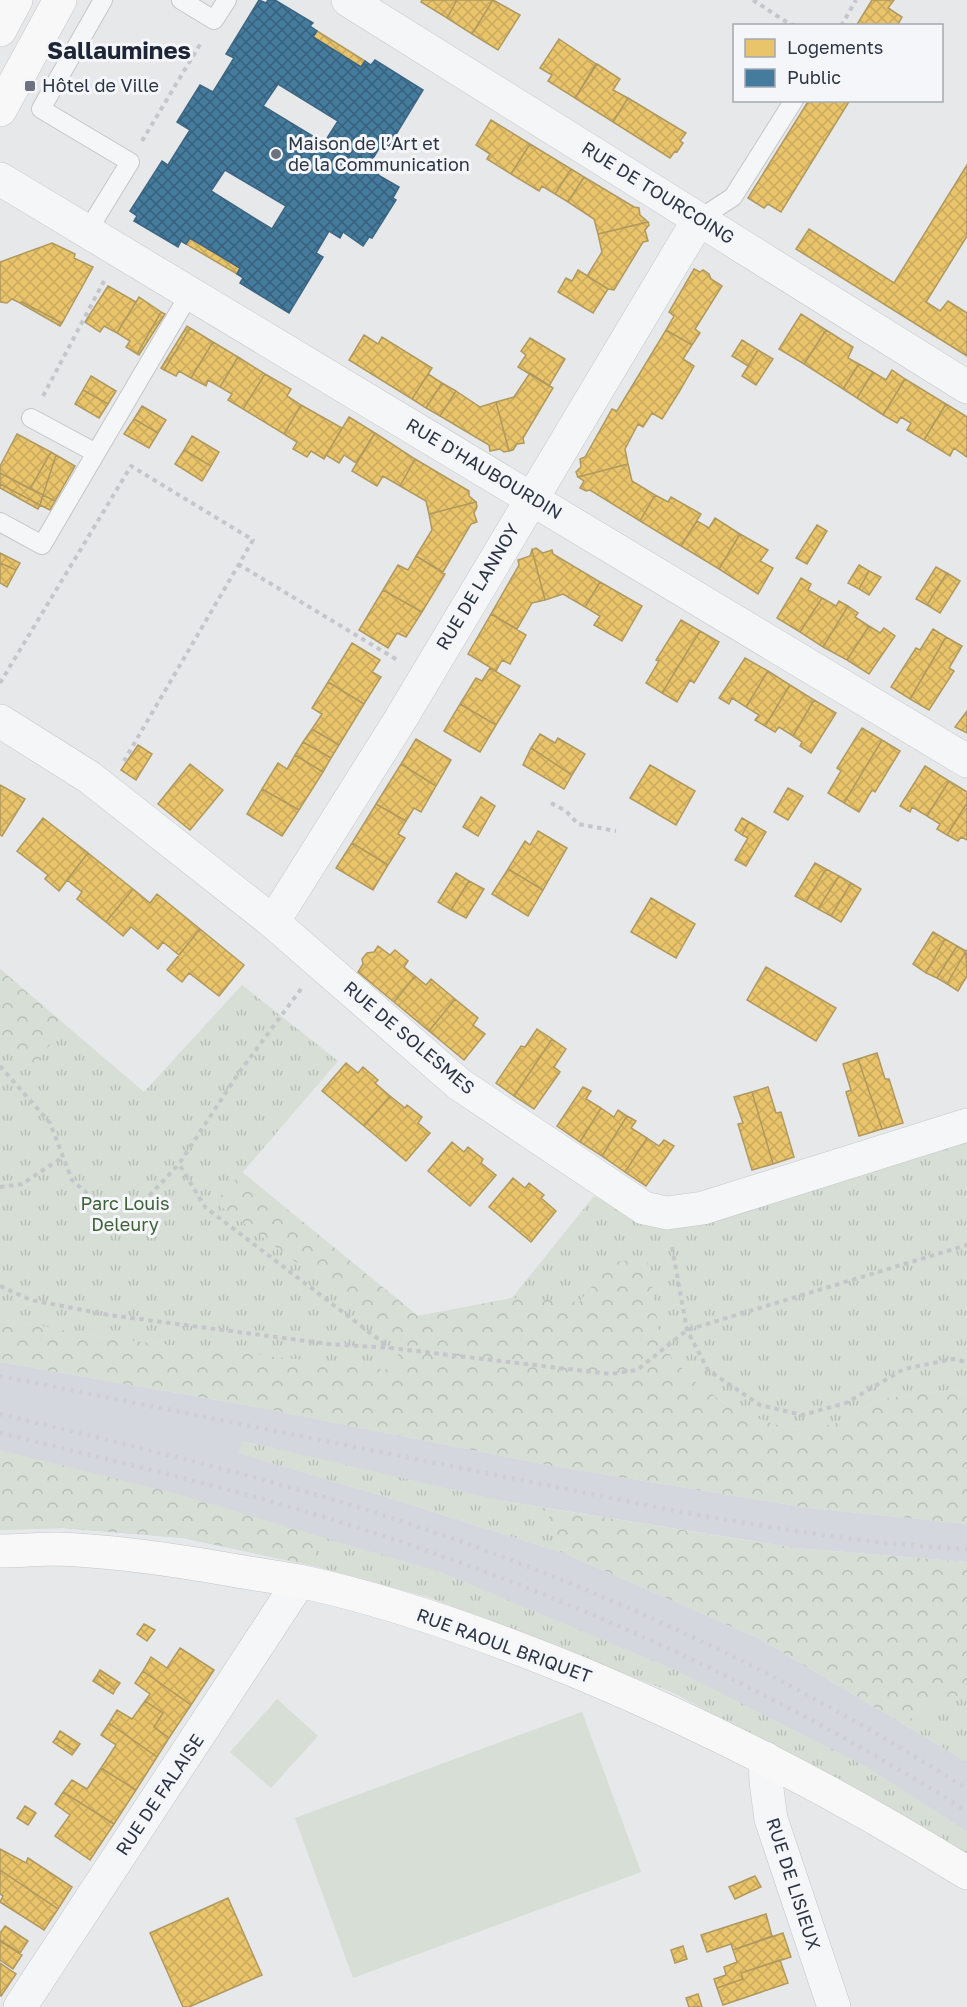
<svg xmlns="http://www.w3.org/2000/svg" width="967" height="2007" viewBox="0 0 967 2007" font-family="'Golos Text',sans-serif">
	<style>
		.built { fill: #d4d7dd }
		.grass { fill: url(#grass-tufts) }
		.forest { fill: url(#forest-crowns) }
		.pitch { fill: #d6ded6 }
		.homes { fill: url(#homes-cross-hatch); stroke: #b0995f; stroke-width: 1.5 }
		.public { fill: url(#public-cross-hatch); stroke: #3d6683; stroke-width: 1.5; fill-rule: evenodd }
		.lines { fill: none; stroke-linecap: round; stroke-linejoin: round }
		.lane-casing { stroke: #c4c6c8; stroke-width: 20 }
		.street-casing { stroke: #c4c6c8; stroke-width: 34 }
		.secondary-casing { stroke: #c4c6c8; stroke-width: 34 }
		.path { stroke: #c5c6ca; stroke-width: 4; stroke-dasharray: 4.5 4.5; stroke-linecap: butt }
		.lane { stroke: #f5f6f7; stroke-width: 18 }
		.street { stroke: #f5f6f7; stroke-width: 33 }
		.secondary { stroke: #f8f8f8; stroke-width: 33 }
		.rail { stroke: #cecfd2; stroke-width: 4.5; stroke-dasharray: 3 6; stroke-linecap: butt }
		.poi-dot { fill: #6c737f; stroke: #f4f6f9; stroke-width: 2 }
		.labels { text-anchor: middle; stroke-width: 6; stroke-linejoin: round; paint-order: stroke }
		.poi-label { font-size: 18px; fill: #2b3445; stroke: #f4f6f9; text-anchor: start }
		.street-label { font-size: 18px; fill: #2b3445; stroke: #f4f6f9 }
		.park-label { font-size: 18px; fill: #3f6138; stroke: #f4f6f9 }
		.district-label { font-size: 24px; font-weight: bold; fill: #1d2536; stroke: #f4f6f9 }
	</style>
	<defs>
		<pattern id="grass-tufts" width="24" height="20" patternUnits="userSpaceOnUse" patternTransform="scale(1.5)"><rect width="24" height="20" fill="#d6ded6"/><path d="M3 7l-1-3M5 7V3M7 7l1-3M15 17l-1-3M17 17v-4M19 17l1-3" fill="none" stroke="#b8bfb9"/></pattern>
		<pattern id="forest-crowns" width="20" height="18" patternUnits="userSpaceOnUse" patternTransform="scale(1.5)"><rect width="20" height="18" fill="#d6ded6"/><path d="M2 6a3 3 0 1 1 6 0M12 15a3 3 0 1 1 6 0" fill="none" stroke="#b8bfb9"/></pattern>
		<pattern id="homes-cross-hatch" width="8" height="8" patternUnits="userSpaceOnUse" patternTransform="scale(1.5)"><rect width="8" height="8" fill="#e9c46a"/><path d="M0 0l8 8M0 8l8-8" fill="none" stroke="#c8a95d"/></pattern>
		<pattern id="public-cross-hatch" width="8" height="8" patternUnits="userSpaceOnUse" patternTransform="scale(1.5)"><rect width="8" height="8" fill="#457b9d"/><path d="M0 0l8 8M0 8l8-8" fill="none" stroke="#37607b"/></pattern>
	</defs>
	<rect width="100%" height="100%" fill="#e6e8ea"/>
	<!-- built -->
	<path class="built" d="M0,1362L251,1406L553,1466L810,1508L967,1524V1562L796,1548L497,1500L373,1472L239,1453L383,1496L566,1554L760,1639L967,1762V1857L859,1791L672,1692L428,1597L314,1566L183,1538L62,1528L0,1530Z"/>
	<!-- grass -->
	<path class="grass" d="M0,969L144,1092L242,985L338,1061L242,1173L418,1316L512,1298L594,1196L640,1219L967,1140V1394L951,1390L881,1399L834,1424L794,1430L736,1412L693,1380L671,1357L616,1396L107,1338L0,1319Z
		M243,1441L497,1500L545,1508L566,1554L383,1496L238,1453Z
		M318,1536L441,1572L676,1670L867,1767L967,1831V1857L859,1791L672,1692L428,1597L314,1566Z
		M967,1693V1762L903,1724L931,1704Z"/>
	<!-- forest -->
	<path class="forest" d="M0,969L65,1025L33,1067L0,1036Z
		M242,1172L418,1316L512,1298L579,1302L613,1262L647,1258L659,1331L671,1357L693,1380L736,1412L794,1430L834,1424L881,1399L951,1390L967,1394V1524L810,1508L553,1466L251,1406L0,1362V1319L107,1338L399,1371L397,1337L215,1202Z
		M0,1450L182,1495L318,1536L314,1566L183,1538L62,1528L0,1530Z
		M545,1508L796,1548L967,1562V1693L931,1704L903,1724L760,1639L566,1554Z"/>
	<!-- pitch -->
	<path class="pitch" d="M277,1699L318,1736L271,1788L230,1752Z
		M582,1712L641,1872L353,1978L295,1818Z"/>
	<!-- homes -->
	<path class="homes" d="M422,0H457L447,18L421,2Z
		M457,0H493L472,34L447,18Z
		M493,0L520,15L498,50L472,34Z
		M872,0H894L888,8L902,17L897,26H856Z
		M317,31L365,61L361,67L313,37Z
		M559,39L596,64L575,98L548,81L552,75L540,68Z
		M597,64L620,79L613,90L628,98L613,122L575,98Z
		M628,98L686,133L680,141L683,143L677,152L675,151L670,158L613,122Z
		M809,100H850L781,212L768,204L764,208L748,198Z
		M491,120L530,144L511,174L487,159L490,154L476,145Z
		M530,144L571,169L555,194L542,186L539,191L511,174Z
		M967,165V236L926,302L940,311L948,301L967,313V356L796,249L809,229L894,283Z
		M571,169L584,177L568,202L555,194Z
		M584,177L634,207L639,208L640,215L648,222L598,234L594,219L568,202Z
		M648,222L649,225L645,230L648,241L643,242L614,290L608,289L587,276L602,252L598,234Z
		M190,238L240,268L237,274L186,244Z
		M52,243L75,254L74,258L93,267L62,323L22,302L20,303L12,299L7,303L0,302V262Z
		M694,269L700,272L703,270L709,274L711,279L722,286L695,329L700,333L692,345L666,330L674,316L669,312Z
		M578,270L608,289L593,313L558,292L566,278L572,281Z
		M108,286L136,302L117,333L104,326L100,332L85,322Z
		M139,297L161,312L137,354L126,347L130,341L117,333Z
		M22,302L62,323L60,326L20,303Z
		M161,312L165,314L139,355L137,354Z
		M801,314L826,330L804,364L779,349Z
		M187,326L190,328L164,370L161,368Z
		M190,328L213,342L191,378L179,371L176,376L164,370Z
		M666,330L692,345L683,359L694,366L679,392L662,419L652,413L643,427L638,424L625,449L628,464L578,477L576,472L581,467L580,459L585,457L612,409L617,411Z
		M826,330L853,347L848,358L859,364L843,389L804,364Z
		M364,335L378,344L382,337L432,368L412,399L349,360Z
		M530,338L565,359L549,386L518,367L526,355L521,351Z
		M742,340L758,350L748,366L732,356Z
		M213,342L238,357L220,387L208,380L206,386L191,378Z
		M758,350L773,359L756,385L742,376Z
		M238,357L265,374L243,409L228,400L232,394L220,387Z
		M859,364L873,372L857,398L843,389Z
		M892,370L905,379L883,415L857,398L873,372L886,380Z
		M530,373L553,388L523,438L524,443L517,444L513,450L509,451L496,402L514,397Z
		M265,374L291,389L287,396L301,405L284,434L243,409Z
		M428,374L442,383L426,408L412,399Z
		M91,376L116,391L108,404L83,390Z
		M905,379L946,404L924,440L907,430L911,423L901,417L897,423L883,415Z
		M442,383L456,391L440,416L426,408Z
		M83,390L108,404L99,418L75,404Z
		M456,391L480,407L496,402L509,451L504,452L500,449L490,451L489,445L440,416Z
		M946,404L967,417V457L954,448L950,456L924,440Z
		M301,405L342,428L324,459L311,451L307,457L293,449L297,442L284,434Z
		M142,406L166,420L158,433L134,419Z
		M349,417L375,433L356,463L344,455L339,463L326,455Z
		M134,419L158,433L149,448L124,434Z
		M375,433L415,459L400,486L383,476L377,486L352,471Z
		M17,434L51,452L30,489L0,473V466Z
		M192,436L219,452L211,466L184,450Z
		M184,450L211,466L202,481L175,464Z
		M51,452L56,455L43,495L30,489Z
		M56,455L75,466L55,501L43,495Z
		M415,459L469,491V496L476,502L429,514L426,501L400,486Z
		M628,464L632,481L655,495L640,521L590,490L586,491L580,488L584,481L578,477Z
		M0,473L43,495L40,505L0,484Z
		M0,484L40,505L38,509L0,488Z
		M43,495L55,501L50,510L40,505Z
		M655,495L668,502L671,497L701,514L681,546L640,521Z
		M476,502L477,507L474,513L477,522L471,524L443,572L416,556L432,530L429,514Z
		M715,518L740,534L719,569L681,546L697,521L709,528Z
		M817,525L827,531L807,564L796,558Z
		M740,534L768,550L760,561L773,568L758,594L719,569Z
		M536,548L543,553L552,550L553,554L600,582L585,607L563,594L545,600L532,550Z
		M532,550L545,600L532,603L517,629L491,614L519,565L518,560L530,556Z
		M0,553L20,563L16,570L0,563Z
		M416,556L445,574L422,612L383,590L398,565L408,570Z
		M0,563L16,570L7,587L0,583Z
		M859,565L869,571L859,589L848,583Z
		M936,567L947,573L927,605L916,599Z
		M869,571L881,577L869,595L859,589Z
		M947,573L960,581L940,613L927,605Z
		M801,578L811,584L808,590L822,598L800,632L777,618Z
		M600,582L642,606L622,641L594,625L600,616L585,607Z
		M383,590L422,612L406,637L397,633L388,648L359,630Z
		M822,598L836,606L839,601L848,606L823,647L800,632Z
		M848,606L858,613L855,617L869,626L847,660L823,647Z
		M491,614L526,635L510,664L502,660L496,671L468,654Z
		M681,620L700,631L662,693L646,683L659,661L656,660Z
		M869,626L880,633L884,628L895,636L869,674L847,660Z
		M933,629L946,637L910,699L891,687L916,648L920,650Z
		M700,631L719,642L694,683L690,680L677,702L662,693Z
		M946,637L962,646L949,668L954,671L929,710L910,699Z
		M352,643L380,660L372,672L381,677L364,704L328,682Z
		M745,658L768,671L746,707L732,698L729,704L719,698Z
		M490,668L520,686L496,725L460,704L476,678L482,681Z
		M768,671L790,685L765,726L755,720L759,715L746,707Z
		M328,682L364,704L339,745L312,729L322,714L312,708Z
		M790,685L814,700L793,736L779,727L775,732L765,726Z
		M814,700L836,713L811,753L800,746L802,742L793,736Z
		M460,704L496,725L480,752L444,731Z
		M967,711V733L955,727Z
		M862,728L882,740L844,803L828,793L841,771L837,768Z
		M312,729L339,745L331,758L303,742Z
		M540,734L555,743L558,738L585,754L572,775L531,748Z
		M416,739L451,760L436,786L401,764Z
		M882,740L900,751L875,792L872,790L859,812L844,803Z
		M303,742L331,758L323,772L295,755Z
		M138,745L152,754L136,780L121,770Z
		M531,748L572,775L564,789L523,765Z
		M295,755L323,772L299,810L262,789L278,763L287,769Z
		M190,764L223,790L190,830L158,804Z
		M401,764L436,786L421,812L414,808L406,821L376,804Z
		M650,765L695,791L676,825L630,798Z
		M925,766L949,781L927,816L912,807L910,812L900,806Z
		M949,781L967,792V803L947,835L937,829L940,824L927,816Z
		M0,785L25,799L2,836L0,835Z
		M788,788L803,796L788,820L774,812Z
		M262,789L299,810L282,836L247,814Z
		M481,797L495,806L478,836L463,827Z
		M967,803V840L961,837L958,841L947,835Z
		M376,804L406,821L398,834L405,838L388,865L352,843Z
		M43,818L88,853L59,891L45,879L48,875L17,851Z
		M742,818L749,822L742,835L735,830Z
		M749,822L766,832L746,866L735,860L748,838L742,835Z
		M538,831L567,848L543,890L508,869L525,841L530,845Z
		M352,843L388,865L373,890L336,868Z
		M88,853L133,889L106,922L77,899L82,892L67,880Z
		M815,863L826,869L806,902L795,896Z
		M508,869L543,890L528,916L492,894Z
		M826,869L839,876L818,909L806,902Z
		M456,873L469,881L451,910L438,902Z
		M839,876L851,883L831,916L818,909Z
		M469,881L484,889L466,918L451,910Z
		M851,883L861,889L841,922L831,916Z
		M133,889L150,903L157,894L200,929L179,955L163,942L158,949L131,927L123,936L106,922Z
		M651,898L695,924L676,958L631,932Z
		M200,929L244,965L219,996L189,973L182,982L167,970Z
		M933,932L945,939L926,973L913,964Z
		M945,939L957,946L937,978L926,973Z
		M378,946L390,955L395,950L408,961L404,967L415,976L394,1002L358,972L363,964L362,959L367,953L374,952Z
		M957,946L966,951L947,984L937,978Z
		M966,951L967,976L958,991L947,984Z
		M766,967L836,1008L816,1041L747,1000Z
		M415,976L426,985L431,979L455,999L429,1031L394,1002Z
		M455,999L478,1018L473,1025L485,1034L464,1060L429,1031Z
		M537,1029L552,1039L514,1096L496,1083L521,1046L525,1047Z
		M552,1039L566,1049L554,1067L560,1072L534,1109L514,1096Z
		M877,1053L885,1079H889L903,1123L882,1129L858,1059Z
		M858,1059L882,1129L859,1136L846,1092L851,1090L843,1064Z
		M346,1063L358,1073L363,1067L378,1080L375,1083L390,1096L364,1126L322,1091Z
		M583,1087L591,1091L586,1099L601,1108L580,1142L557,1126Z
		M768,1087L776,1113L781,1112L794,1157L773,1164L752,1092Z
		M752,1092L773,1164L752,1170L738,1124L743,1123L734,1097Z
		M390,1096L405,1108L407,1105L422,1117L418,1123L430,1133L406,1161L364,1126Z
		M601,1108L614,1117L618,1110L627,1116L602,1156L580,1142Z
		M627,1116L636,1121L631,1128L647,1138L625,1172L602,1156Z
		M647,1138L659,1146L664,1140L674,1146L646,1186L625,1172Z
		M452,1142L464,1152L468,1147L483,1159L481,1163L496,1175L470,1206L428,1171Z
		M513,1178L525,1188L529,1183L544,1195L541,1198L556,1211L531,1242L489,1207Z
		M144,1624L155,1630L147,1641L137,1634Z
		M180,1648L214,1670L191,1705L143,1671L151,1657L167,1668Z
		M100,1670L120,1683L115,1690L97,1675Z
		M143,1671L191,1705L169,1738L154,1727L163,1713L145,1701L150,1694L135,1683Z
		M97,1675L115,1690L113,1694L93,1681Z
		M145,1701L163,1713L154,1727L169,1738L157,1757L109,1723L117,1710L132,1719Z
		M109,1723L157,1757L136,1790L101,1768L116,1745L101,1735Z
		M60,1731L80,1744L75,1751L56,1738Z
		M56,1738L75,1751L72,1755L53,1742Z
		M101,1768L136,1790L114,1824L63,1792L72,1780L87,1789Z
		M63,1792L114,1824L90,1860L55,1836L70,1815L55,1804Z
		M25,1806L36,1813L28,1825L17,1818Z
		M0,1849L26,1863L28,1858L72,1887L58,1909L0,1870Z
		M0,1870L58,1909L44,1930L0,1902L3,1896L0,1894Z
		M755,1876L761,1887L735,1899L729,1887Z
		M228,1898L262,1975L189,2007H183L150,1933Z
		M766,1914L772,1936L733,1950L731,1944L707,1952L701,1935Z
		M5,1926L28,1941L20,1953L0,1940V1933Z
		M783,1933L791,1957L741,1973L743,1979L717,1988L714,1979L726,1975L724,1967L737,1962L733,1950Z
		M0,1941L22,1955L13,1969L0,1960Z
		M683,1946L687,1959L675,1963L671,1950Z
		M780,1960L788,1983L723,2005L717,1988L743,1979L741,1973Z
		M0,1963L16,1974L1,1996L0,1995Z
		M698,1994L702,2007H689L686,1998Z"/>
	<!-- public -->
	<path class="public" d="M259,0L266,3L268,0H275L313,23L310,26L317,31L313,37L361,67L365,61L371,65L375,60L423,90L389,146L383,142L370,163L381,170L378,175L399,187L393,198L396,200L372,238L369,237L363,246L343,232L340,238L329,231L316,253L323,257L289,313L240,283L243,278L237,274L240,268L190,238L186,244L181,241L178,247L134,221L137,216L130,211L162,161L168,165L190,130L177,122L200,85L213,92L234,58L226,54ZM278,84L338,121L324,143L263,106ZM225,170L286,206L272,229L211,191Z"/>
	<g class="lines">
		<!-- lane casing -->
		<g class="lane-casing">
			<path id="lane" d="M181,0L214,20L227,0
				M699,219L733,197L794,100
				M87,232L130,162L41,109L103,0
				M31,418L96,453
				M0,522L42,545L190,293"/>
		</g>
		<!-- street casing -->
		<g class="street-casing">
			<path id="street" d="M348,0L967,387
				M0,179L967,761
				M0,721L89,777L273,922L459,1084L644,1208L667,1213L703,1208L967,1125
				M273,922L400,720L699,219
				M765,1758L766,1782L771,1819L834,2007
				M20,2007L299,1582"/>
		</g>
		<!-- secondary casing -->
		<g class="secondary-casing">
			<path id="secondary" d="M0,30L16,0
				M0,110L60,0
				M0,1551C19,1551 38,1549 57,1549C116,1551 175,1560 232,1570C254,1574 277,1577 299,1581C397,1602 493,1637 585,1675C718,1731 845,1797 967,1873"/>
		</g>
		<!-- path -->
		<path class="path" d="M753,0L788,23L796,26
			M841,26L856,0
			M142,141L202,41
			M43,396L104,281
			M238,564L399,661
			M0,683L131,466L253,540L124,761
			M551,803L566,811L578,824L616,831
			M301,989L238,1074L179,1164L205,1207L390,1348
			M0,1066L50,1123L72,1180L95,1200L117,1207L147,1198L179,1164
			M0,1187L22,1184L63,1157
			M672,1247L687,1330L708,1370L760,1405L802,1415L846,1403L904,1369L953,1359L967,1362
			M0,1286L31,1300L109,1315L329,1344L391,1348L610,1374L637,1370L687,1330L967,1245"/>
		<!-- lane -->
		<use href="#lane" class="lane"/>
		<!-- street -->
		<use href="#street" class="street"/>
		<!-- secondary -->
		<use href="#secondary" class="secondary"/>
		<!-- rail -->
		<path class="rail" d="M0,1376L681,1512C775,1528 871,1545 967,1549
			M0,1414C124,1444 248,1473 370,1511C579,1577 782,1670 967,1789
			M0,1433C122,1463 245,1491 365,1530C579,1599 776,1691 967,1811"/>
	</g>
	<!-- markers -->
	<g class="poi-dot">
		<rect x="24" y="80" width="12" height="12" rx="3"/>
		<circle cx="276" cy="154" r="6"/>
	</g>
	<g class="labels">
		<!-- poi labels -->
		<g class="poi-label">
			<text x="42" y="92">Hôtel de Ville</text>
			<text x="288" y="150">Maison de l’Art et<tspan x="288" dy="21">de la Communication</tspan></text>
		</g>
		<!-- street labels -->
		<g class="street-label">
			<text transform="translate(658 193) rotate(32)" y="6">RUE DE TOURCOING</text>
			<text transform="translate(484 469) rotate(31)" y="6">RUE D'HAUBOURDIN</text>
			<text transform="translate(478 587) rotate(-59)" y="6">RUE DE LANNOY</text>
			<text transform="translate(409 1038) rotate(40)" y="6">RUE DE SOLESMES</text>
			<text transform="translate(504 1646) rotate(20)" y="6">RUE RAOUL BRIQUET</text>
			<text transform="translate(160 1795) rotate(-56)" y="6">RUE DE FALAISE</text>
			<text transform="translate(793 1884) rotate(72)" y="6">RUE DE LISIEUX</text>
		</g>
		<!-- park labels -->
		<g class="park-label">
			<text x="125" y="1210">Parc Louis<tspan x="125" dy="21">Deleury</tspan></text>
		</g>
		<!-- district labels -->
		<g class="district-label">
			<text x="119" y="59">Sallaumines</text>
		</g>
	</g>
	<!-- legend -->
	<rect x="733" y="24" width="210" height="78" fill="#f4f6f9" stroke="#a4a8b1" stroke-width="1.5"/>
	<rect x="745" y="39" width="30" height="18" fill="#e9c46a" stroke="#a4a8b1" stroke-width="1.5"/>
	<text x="787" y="54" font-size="18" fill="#2b3445">Logements</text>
	<rect x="745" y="69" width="30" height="18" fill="#457b9d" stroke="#a4a8b1" stroke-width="1.5"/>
	<text x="787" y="84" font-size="18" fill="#2b3445">Public</text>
</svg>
